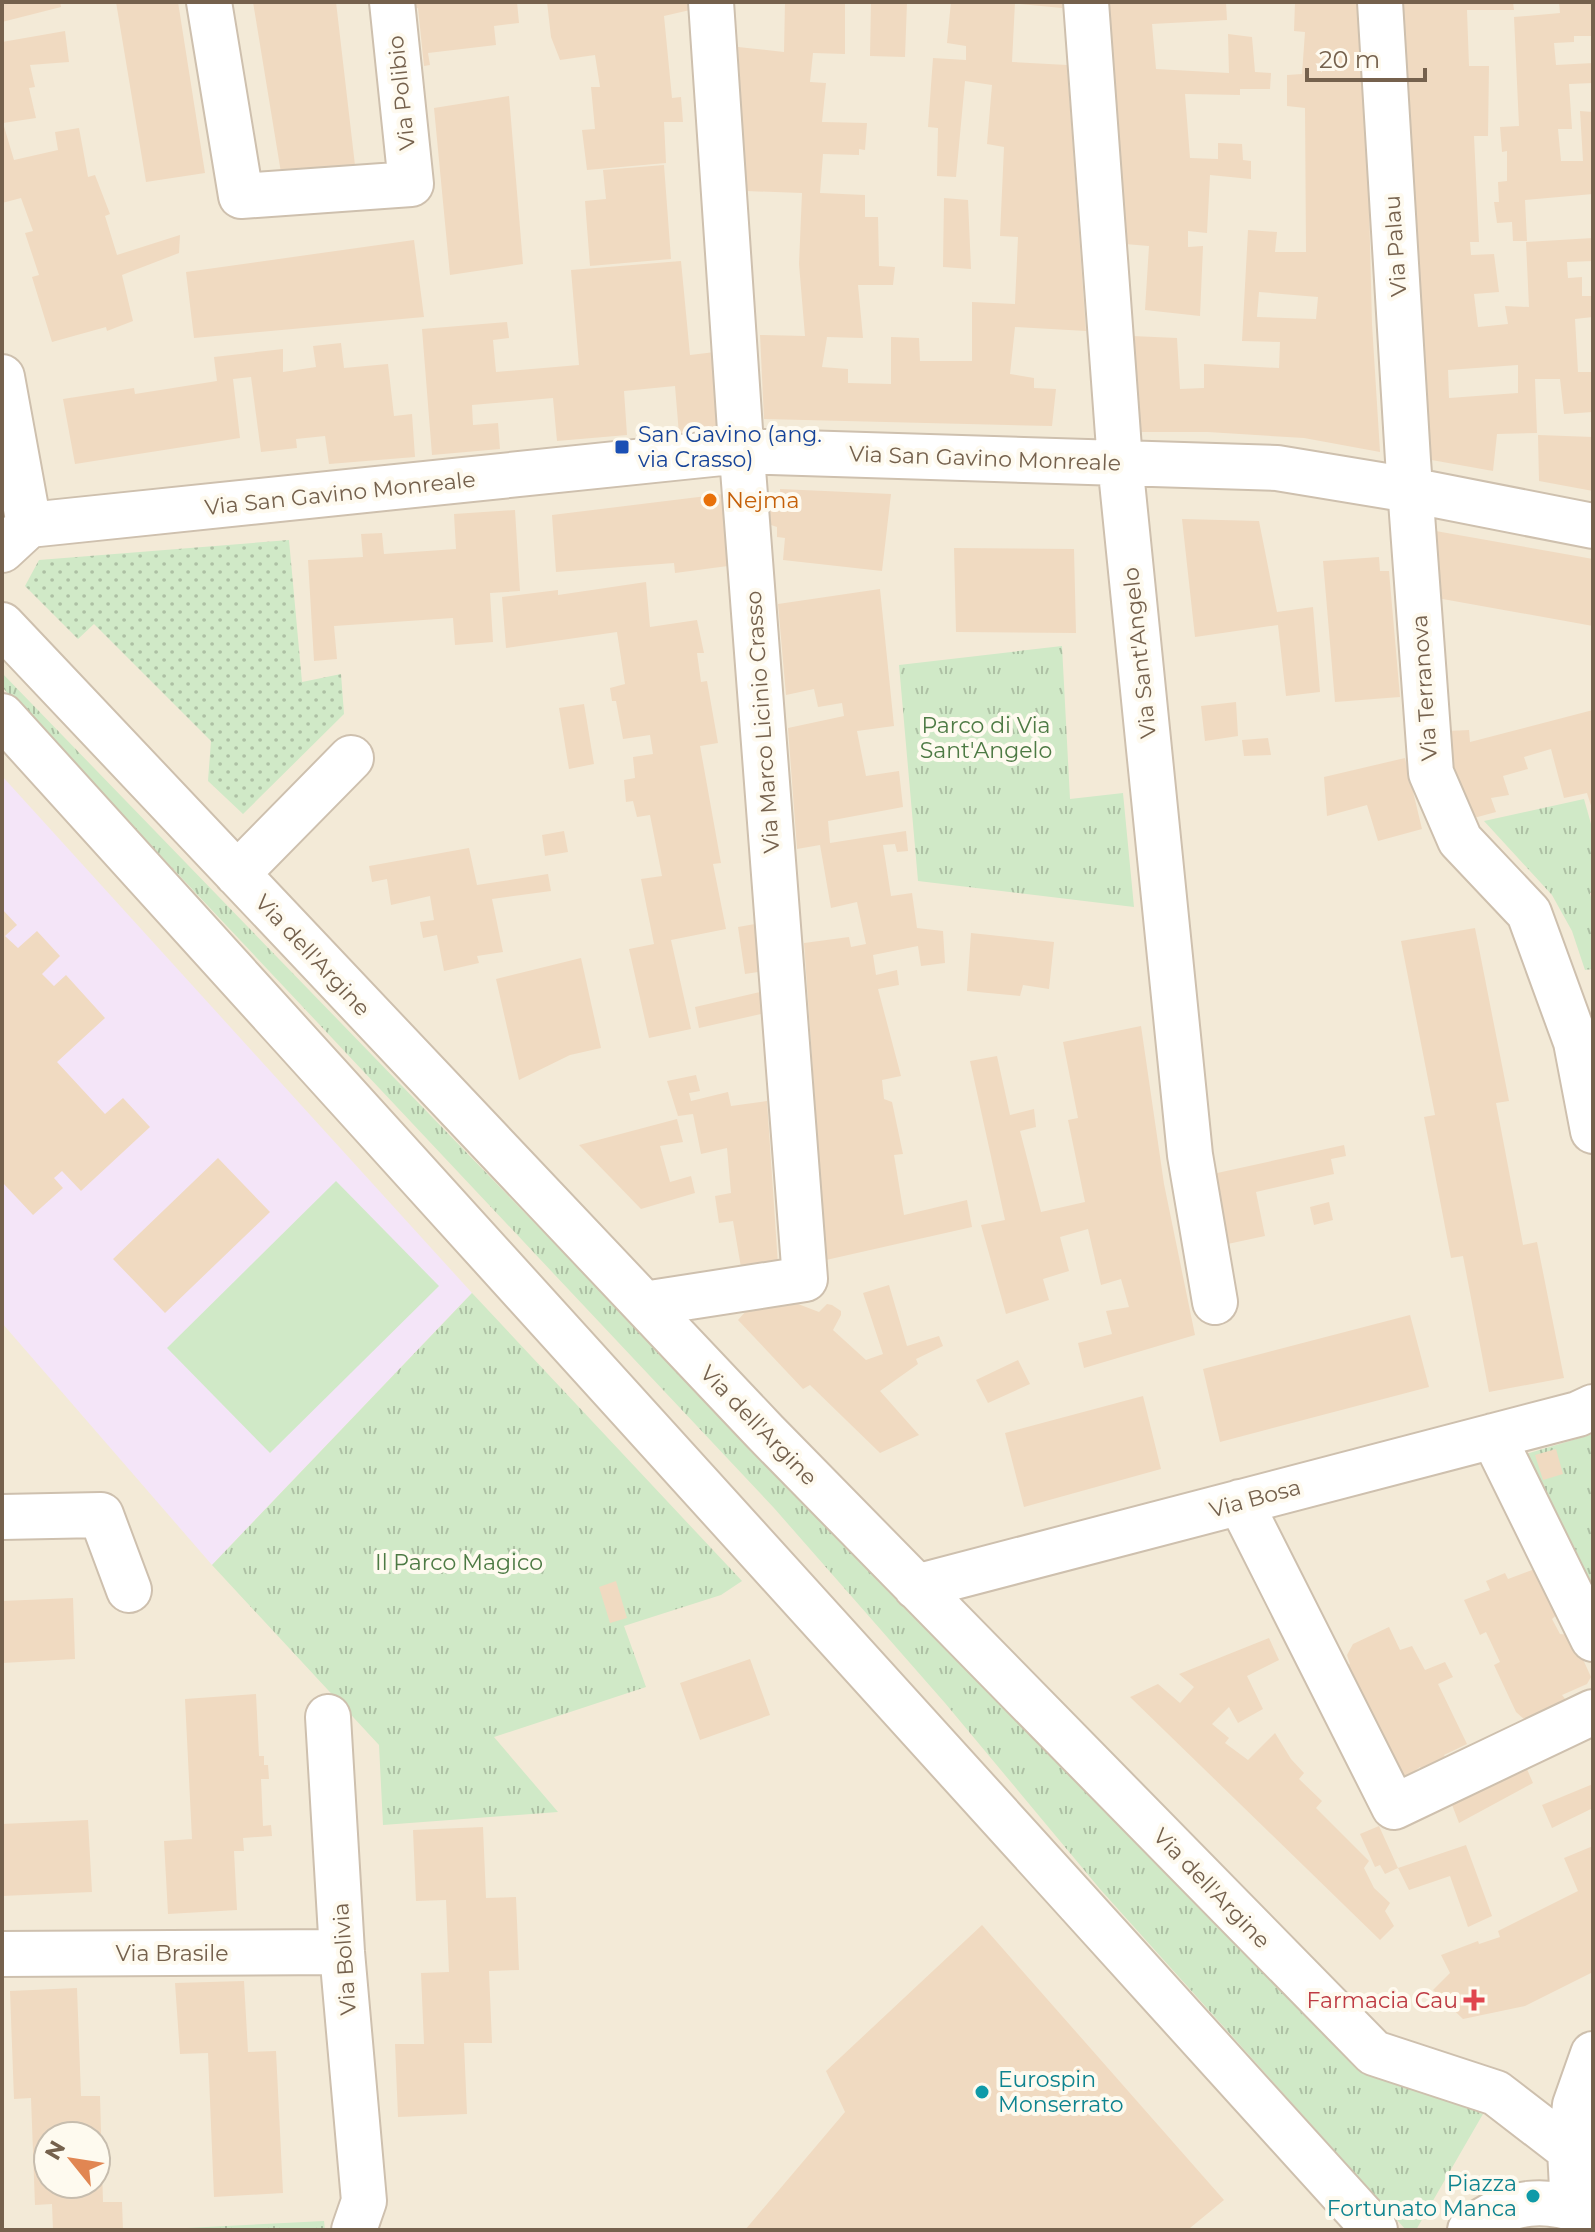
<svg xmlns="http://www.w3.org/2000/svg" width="1595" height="2232" viewBox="0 0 1595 2232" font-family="Montserrat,sans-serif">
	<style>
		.residential { fill: #f3ead7; fill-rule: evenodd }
		.education { fill: #f4e5f8 }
		.grass { fill: url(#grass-dots) }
		.park { fill: url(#park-tufts) }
		.garden { fill: #d0e9c7 }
		.building { fill: #f0dac1; fill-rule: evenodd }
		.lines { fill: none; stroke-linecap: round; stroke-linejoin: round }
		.minor-casing { stroke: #cec0ae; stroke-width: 48 }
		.minor { stroke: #fff; stroke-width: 44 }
		.transit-dot { fill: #1a4fb4; stroke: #fefaef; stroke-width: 3 }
		.food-dot { fill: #e8710a; stroke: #fefaef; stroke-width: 3 }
		.health-dot { fill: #e0444e; stroke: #fefaef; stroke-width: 3 }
		.culture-dot { fill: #0f9aa8; stroke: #fefaef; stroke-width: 3 }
		.labels { text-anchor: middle; stroke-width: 8; stroke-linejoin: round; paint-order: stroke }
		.street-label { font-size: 22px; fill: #75614d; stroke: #fefaef }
		.transit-label { font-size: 22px; fill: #164399; stroke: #fefaef; text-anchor: start }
		.food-label { font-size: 22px; fill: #c56008; stroke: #fefaef; text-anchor: start }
		.park-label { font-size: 22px; fill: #4d7a44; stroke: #fefaef }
		.health-label { font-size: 22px; fill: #be3a42; stroke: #fefaef; text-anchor: end }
		.culture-label { font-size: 22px; fill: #0d838f; stroke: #fefaef; text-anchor: start }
	</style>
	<defs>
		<pattern id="grass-dots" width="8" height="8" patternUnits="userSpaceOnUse" patternTransform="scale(2)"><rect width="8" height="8" fill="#d0e9c7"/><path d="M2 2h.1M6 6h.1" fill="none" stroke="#adc0a4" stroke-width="1.8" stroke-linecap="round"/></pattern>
		<pattern id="park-tufts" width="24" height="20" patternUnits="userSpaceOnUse" patternTransform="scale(2)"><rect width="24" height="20" fill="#d0e9c7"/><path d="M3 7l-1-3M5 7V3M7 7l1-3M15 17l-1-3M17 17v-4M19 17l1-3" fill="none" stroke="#adc0a4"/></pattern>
	</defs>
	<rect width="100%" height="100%" fill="#fcf7e8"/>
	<!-- residential -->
	<path class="residential" d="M2,2H1593V2230H2ZM48,2136H96V2184H48Z"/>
	<!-- education -->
	<path class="education" d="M2,776L472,1293L212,1565L2,1323Z"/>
	<!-- grass -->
	<path class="grass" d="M289,540L302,682L341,674L344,714L243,814L208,781L211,741L94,624L78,639L25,586L39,560Z"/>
	<!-- park -->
	<path class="park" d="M1062,646L1070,799L1123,793L1134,907L918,881L899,665Z
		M2,673L1145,1853L1368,2069L1483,2114L1416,2230H1406L1100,1889L945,1703L774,1508L2,687Z
		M1584,799L1593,831V892L1590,893L1593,905V969L1585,970L1572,931L1552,895L1484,821Z
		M472,1293L742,1581L721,1595L624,1626L646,1687L494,1737L558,1812L383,1825L379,1745L212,1565Z
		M1593,1434V1591L1526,1454Z
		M324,2221L325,2230H166V2229Z"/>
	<!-- garden -->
	<path class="garden" d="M336,1181L439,1286L270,1453L167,1348Z"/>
	<!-- building -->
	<path class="building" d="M2,2H60L61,7L2,22Z
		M116,2H178L205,173L146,182Z
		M253,2H336L356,174L283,185Z
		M405,2H517L519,23L494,26L496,45L428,53L430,65L424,66L418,8L406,10Z
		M547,2H690V10L664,16L672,98L681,97L683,122H664L666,163L587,170L582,130L595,129L591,87H600L595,55L560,60L551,37Z
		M785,2H845V54L813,53L810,82L826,83L822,122L867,123L865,150L859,149V155L823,154L820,193L865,195V217H878L879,266L895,267L893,285H858L863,338L827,337L822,367L848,369V383L891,384V337L919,338L920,361H972V302L1015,304L1018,237L1000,236L1004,147L987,144L992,85L965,81L956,177L937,176L938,128L928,127L933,58L966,60V46L947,43L951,2H1015L1012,62L1067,65L1086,331L1015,327L1010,374L1034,378V388L1056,389L1052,426L764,419L760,335L805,336L799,264L802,193L746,191L738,47L784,52Z
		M871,2H907L905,57L870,56Z
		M1020,2H1062V8L1020,4Z
		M1107,2H1226L1227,20L1152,24L1156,69L1229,73L1228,34L1252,37L1255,72L1271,73L1270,89H1240V95L1185,94L1190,158L1218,159V143L1242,144L1243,160L1251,161V179L1210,175L1207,233L1188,231V247L1203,246L1200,316L1145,310L1149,246L1125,244Z
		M1295,2H1364L1372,324L1380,452L1304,438L1208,432H1139L1132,336L1177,338L1180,389L1204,388V364L1279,368L1280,342L1242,341L1248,230L1277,232L1275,252H1306L1305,108L1287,106V75L1302,74L1305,32L1294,31ZM1259,292L1318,297L1316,319L1257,317Z
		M1399,2H1513L1514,10H1467L1469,66H1489L1488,136H1474L1479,242H1470L1471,255L1494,254L1499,292L1474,294L1478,327L1508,324L1505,306L1529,307L1526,242L1593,238V261L1567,262L1568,278L1582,277V296H1593V317L1575,319L1578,372H1593V412L1564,414L1560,379H1535L1537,433L1497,434L1493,471L1426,459ZM1518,365V393L1449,398L1448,370Z
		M1559,2H1593V36H1574V42L1554,43L1556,65L1593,63V83L1569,84L1572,129H1558L1561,161H1583L1580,111L1593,112V194L1525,200L1527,241H1513L1512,222L1497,223L1494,202H1499L1498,182L1507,181V151L1502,152L1500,127L1519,126L1514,17L1560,13Z
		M65,31L69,62L30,65L35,87L29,88L36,118L3,123L14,160L58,150L55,132L79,128L88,177L95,175L110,214L105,216L117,255L180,235L179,253L122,275L133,321L107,331L106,327L52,342L32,277L39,275L25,233L33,231L21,198L2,203V42Z
		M509,96L523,264L450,275L434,108Z
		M664,165L671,259L590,266L585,201L606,199L603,170Z
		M944,198L968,200L971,269L943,267Z
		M414,240L424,317L194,338L186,272Z
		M681,261L690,355L715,352L722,430L679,434L675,386L624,391L627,435L557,441L553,398L472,405L473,425L498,423L500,449L432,455L422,329L507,322L509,338L493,340L496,372L579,365L571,270Z
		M341,343L344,368L388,364L394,416L412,414L415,457L329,464L325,436L296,439L297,448L261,452L251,377L233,379L240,438L75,464L63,399L134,388L135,394L217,381L214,357L283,349V372L316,367L313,346Z
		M1538,435L1593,437V491L1539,481Z
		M780,489L891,494L882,571L783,560L785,538L777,537V527L771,525L768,499L781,500Z
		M723,494L728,566L675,573L674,563L556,572L552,515Z
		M515,510L520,591L490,593L493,642L455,645L453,618L334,626L337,659L314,661L308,560L363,557L361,534L382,533L384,554L456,549L454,514Z
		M1182,519L1259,521L1277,612L1313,607L1320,692L1286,696L1278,625L1195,637Z
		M1430,530L1593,559V626L1437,598Z
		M954,548L1074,549L1076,633L956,632Z
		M1379,557L1380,571H1389L1400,697L1335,702L1323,561Z
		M646,582L650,627L697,620L704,653H697L701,682L707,681L718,743L700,746L721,863L713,864L726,929L671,940L691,1029L649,1038L629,949L654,944L641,879L662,876L650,815L637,817L633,801L626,802L624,780L635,778L633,757L653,754L650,735L623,739L616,701H612L610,688L625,684L617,632L506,648L502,597L558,590V595Z
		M880,589L894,726L857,731L866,776L899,771L903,807L828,821L830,843L906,831L908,851L897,852L895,844L883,845L891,896L912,893L917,928L943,931L945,963L921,966L918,946L873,955L876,975L897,970L899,985L878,989L901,1076L882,1080L884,1099L892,1102L903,1154L894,1155L904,1215L967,1200L972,1227L826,1260L804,943L849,937L851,947L866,944L857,902L831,908L820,845L797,849L788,728L844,716L842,703L818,707L814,689L786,695L778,604Z
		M1236,702L1238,736L1205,741L1201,706Z
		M584,704L594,764L569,769L559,708Z
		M1593,710V812L1587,793L1564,798L1551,749L1524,757L1528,769L1503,776L1509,795L1491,798L1496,812L1470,819L1448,748V731L1469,730L1470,742Z
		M1268,738L1271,755L1244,756L1242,740Z
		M1405,758L1422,829L1378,841L1367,805L1327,816L1324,777Z
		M564,831L568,852L545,856L542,835Z
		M469,848L477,885L548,874L551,891L492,899L503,952L477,956L479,963L444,971L437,935L423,938L420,922L434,920L430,896L391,905L387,879L372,882L369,866Z
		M2,909L17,925L5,936L18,948L37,931L60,956L42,974L54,986L66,975L105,1018L57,1062L105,1114L123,1098L150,1127L81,1191L62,1171L54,1178L63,1188L33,1215L2,1182Z
		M755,924L758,972L745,974L738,927Z
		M1475,928L1509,1101L1496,1103L1523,1245L1537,1242L1564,1378L1489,1392L1463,1256L1451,1258L1424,1117L1435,1115L1401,941Z
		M971,933L1054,942L1049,989L1023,985L1020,996L967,991Z
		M581,958L601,1048L570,1055L519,1080L496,979Z
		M760,992L761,1014L699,1028L695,1007Z
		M1141,1026L1164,1184L1195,1335L1084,1368L1078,1343L1112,1334L1106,1311L1129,1307L1121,1279L1101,1285L1088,1229L1060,1237L1069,1271L1043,1279L1049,1300L1006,1314L981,1225L1005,1220L970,1061L997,1056L1010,1115L1034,1109L1036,1127L1020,1131L1041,1212L1085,1202L1068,1120L1078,1118L1063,1042Z
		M696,1075L700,1091L689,1093L691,1101L728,1092L731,1106L767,1101L778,1265L742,1273L733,1221L719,1223L715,1196L731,1193L727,1148L701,1154L693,1114L678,1116L667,1081Z
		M677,1119L683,1142L660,1146L670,1182L691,1176L695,1193L641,1209L579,1145Z
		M1344,1145L1346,1156L1331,1159L1334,1174L1256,1192L1265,1236L1223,1245L1208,1175Z
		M218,1158L270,1212L165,1313L113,1259Z
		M1329,1202L1333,1220L1314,1225L1310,1207Z
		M889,1285L907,1346L939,1336L943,1346L916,1359L918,1364L880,1391L919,1435L880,1453L810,1385L803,1389L738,1320L746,1311L798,1304L819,1312L827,1304L832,1305L841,1311V1315L833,1330L866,1360L883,1354L863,1293Z
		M1410,1315L1429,1387L1220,1442L1203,1369Z
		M1018,1360L1030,1384L988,1403L976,1380Z
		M1143,1396L1161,1469L1024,1507L1005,1433Z
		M1556,1449L1563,1474L1543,1480L1535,1455Z
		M1535,1569L1560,1612L1552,1619L1560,1634L1572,1635L1591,1677L1587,1684L1562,1695L1566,1700L1525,1720L1516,1712L1494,1665L1500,1662L1486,1632L1480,1635L1464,1600L1490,1590L1486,1581L1505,1573L1508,1579Z
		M616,1581L627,1618L610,1623L599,1587Z
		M73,1598L75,1659L2,1663V1601Z
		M1389,1627L1400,1650L1412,1646L1425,1670L1445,1662L1453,1677L1438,1684L1467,1744L1444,1755L1448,1764L1424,1774L1420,1767L1409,1775L1400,1776L1367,1718L1373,1714L1366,1700L1361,1702L1346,1666L1350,1664L1347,1655L1353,1644Z
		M1269,1638L1279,1660L1247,1676L1263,1709L1238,1723L1229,1707L1212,1724L1229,1738L1225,1743L1248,1760L1275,1733L1291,1759L1304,1773L1299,1779L1322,1801L1316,1808L1369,1861L1364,1868L1374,1888L1390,1903L1385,1911L1394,1926L1380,1940L1130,1697L1158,1684L1180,1703L1194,1687L1179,1674Z
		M750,1659L770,1715L700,1740L680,1683Z
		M256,1694L259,1756H264V1765H268L269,1779H261L263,1826L271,1825L272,1836L243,1838L244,1851H234L237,1910L168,1914L164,1841L192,1839L185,1699Z
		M1523,1760L1533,1783L1459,1823L1449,1797Z
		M1593,1784V1808L1552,1828L1542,1805Z
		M88,1820L92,1892L2,1896V1824Z
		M1379,1826L1398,1868L1385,1874L1380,1865L1375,1867L1360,1834Z
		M483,1827L486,1898L516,1897L519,1970L489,1971L492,2043H464L467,2114L398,2117L395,2044H424L421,1973L449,1972L446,1900L416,1901L413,1830Z
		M1466,1845L1492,1916L1468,1927L1450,1876L1409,1890L1398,1868Z
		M1593,1846V1921L1591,1922L1593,1928V1972L1525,2006L1463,2019L1433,1990L1450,1973L1441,1955L1478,1941L1479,1944L1500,1937L1498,1931L1578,1891L1564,1858Z
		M982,1925L1224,2200L1190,2228L1191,2230H745L845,2112L826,2071Z
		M244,1981L248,2052L276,2051L283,2193L214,2197L208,2053L180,2054L175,1983Z
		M77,1988L81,2096H100L103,2202H122L123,2230H53L52,2204L35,2205L31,2098L14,2099L10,1991ZM48,2136H96V2184H48Z"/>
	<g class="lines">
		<!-- minor casing -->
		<g class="minor-casing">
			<path id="minor" d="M209,2L241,196L411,184L392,2
				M1086,2L1120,462L1190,1155L1215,1302
				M1380,2L1408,460L1431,773L1460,840L1529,913L1576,1042L1593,1131
				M2,377L29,525
				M2,550L29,525L741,451L1277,468L1410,490L1593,526
				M2,625L765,1432L1374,2053L1496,2093L1570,2150
				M2,716L1375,2230
				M237,874L351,758
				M644,1304L805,1279L740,430L711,2
				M1493,1436L1593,1639
				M1240,1502L1394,1807L1593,1712
				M2,1517L101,1515L129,1590
				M916,1587L1578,1414L1593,1407
				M328,1717L342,1952L364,2201L354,2230
				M2,1954L342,1952
				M1573,2207L1570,2150L1575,2105L1593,2054
				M1470,2230C1508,2199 1549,2196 1593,2216"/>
		</g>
		<!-- minor -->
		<use href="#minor" class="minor"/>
	</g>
	<!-- markers -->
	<rect class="transit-dot" x="614" y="439" width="16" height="16" rx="4"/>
	<circle class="food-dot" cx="710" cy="500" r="8"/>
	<path class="health-dot" d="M1470 1988h8v8h8v8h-8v8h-8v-8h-8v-8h8z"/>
	<g class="culture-dot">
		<circle cx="982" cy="2092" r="8"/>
		<circle cx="1533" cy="2196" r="8"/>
	</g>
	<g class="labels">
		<!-- street labels -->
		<g class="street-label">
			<text transform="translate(401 93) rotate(-96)" y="8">Via Polibio</text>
			<text transform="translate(1395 246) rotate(-94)" y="8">Via Palau</text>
			<text transform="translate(985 458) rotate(2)" y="8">Via San Gavino Monreale</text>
			<text transform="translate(340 493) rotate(-6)" y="8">Via San Gavino Monreale</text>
			<text transform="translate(1139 653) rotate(-96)" y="8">Via Sant'Angelo</text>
			<text transform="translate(1424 688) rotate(-94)" y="8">Via Terranova</text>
			<text transform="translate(762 722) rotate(-94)" y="8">Via Marco Licinio Crasso</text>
			<text transform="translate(313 955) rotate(47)" y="8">Via dell'Argine</text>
			<text transform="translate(759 1425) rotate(46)" y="8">Via dell'Argine</text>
			<text transform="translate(1255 1498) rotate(-15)" y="8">Via Bosa</text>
			<text transform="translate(1212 1888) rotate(46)" y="8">Via dell'Argine</text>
			<text x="172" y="1961">Via Brasile</text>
			<text transform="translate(344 1959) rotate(-94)" y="8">Via Bolivia</text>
		</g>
		<!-- transit labels -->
		<g class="transit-label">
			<text x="638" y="442">San Gavino (ang.<tspan x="638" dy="25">via Crasso)</tspan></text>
		</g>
		<!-- food labels -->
		<g class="food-label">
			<text x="726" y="508">Nejma</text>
		</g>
		<!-- park labels -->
		<g class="park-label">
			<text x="986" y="733">Parco di Via<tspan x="986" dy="25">Sant'Angelo</tspan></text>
			<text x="459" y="1570">Il Parco Magico</text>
		</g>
		<!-- health labels -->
		<g class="health-label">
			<text x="1458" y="2008">Farmacia Cau</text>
		</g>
		<!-- culture labels -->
		<g class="culture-label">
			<text x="998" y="2087">Eurospin<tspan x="998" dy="25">Monserrato</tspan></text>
			<text x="1517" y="2191" text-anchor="end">Piazza<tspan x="1517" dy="25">Fortunato Manca</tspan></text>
		</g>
	</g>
	<!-- border -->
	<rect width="1595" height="2232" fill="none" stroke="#75614d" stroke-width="8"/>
	<!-- north arrow -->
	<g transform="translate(72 2160) rotate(300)"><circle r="38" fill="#fefaef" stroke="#c7bdae" stroke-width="2"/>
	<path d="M0-6L14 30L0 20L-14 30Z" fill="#e18652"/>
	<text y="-12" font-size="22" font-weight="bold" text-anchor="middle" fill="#75614d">N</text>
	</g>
	<!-- scale -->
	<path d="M1307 68v12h118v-12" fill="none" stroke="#75614d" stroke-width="4"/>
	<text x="1319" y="68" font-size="24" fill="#75614d" stroke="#fefaef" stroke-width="6" paint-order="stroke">20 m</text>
</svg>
